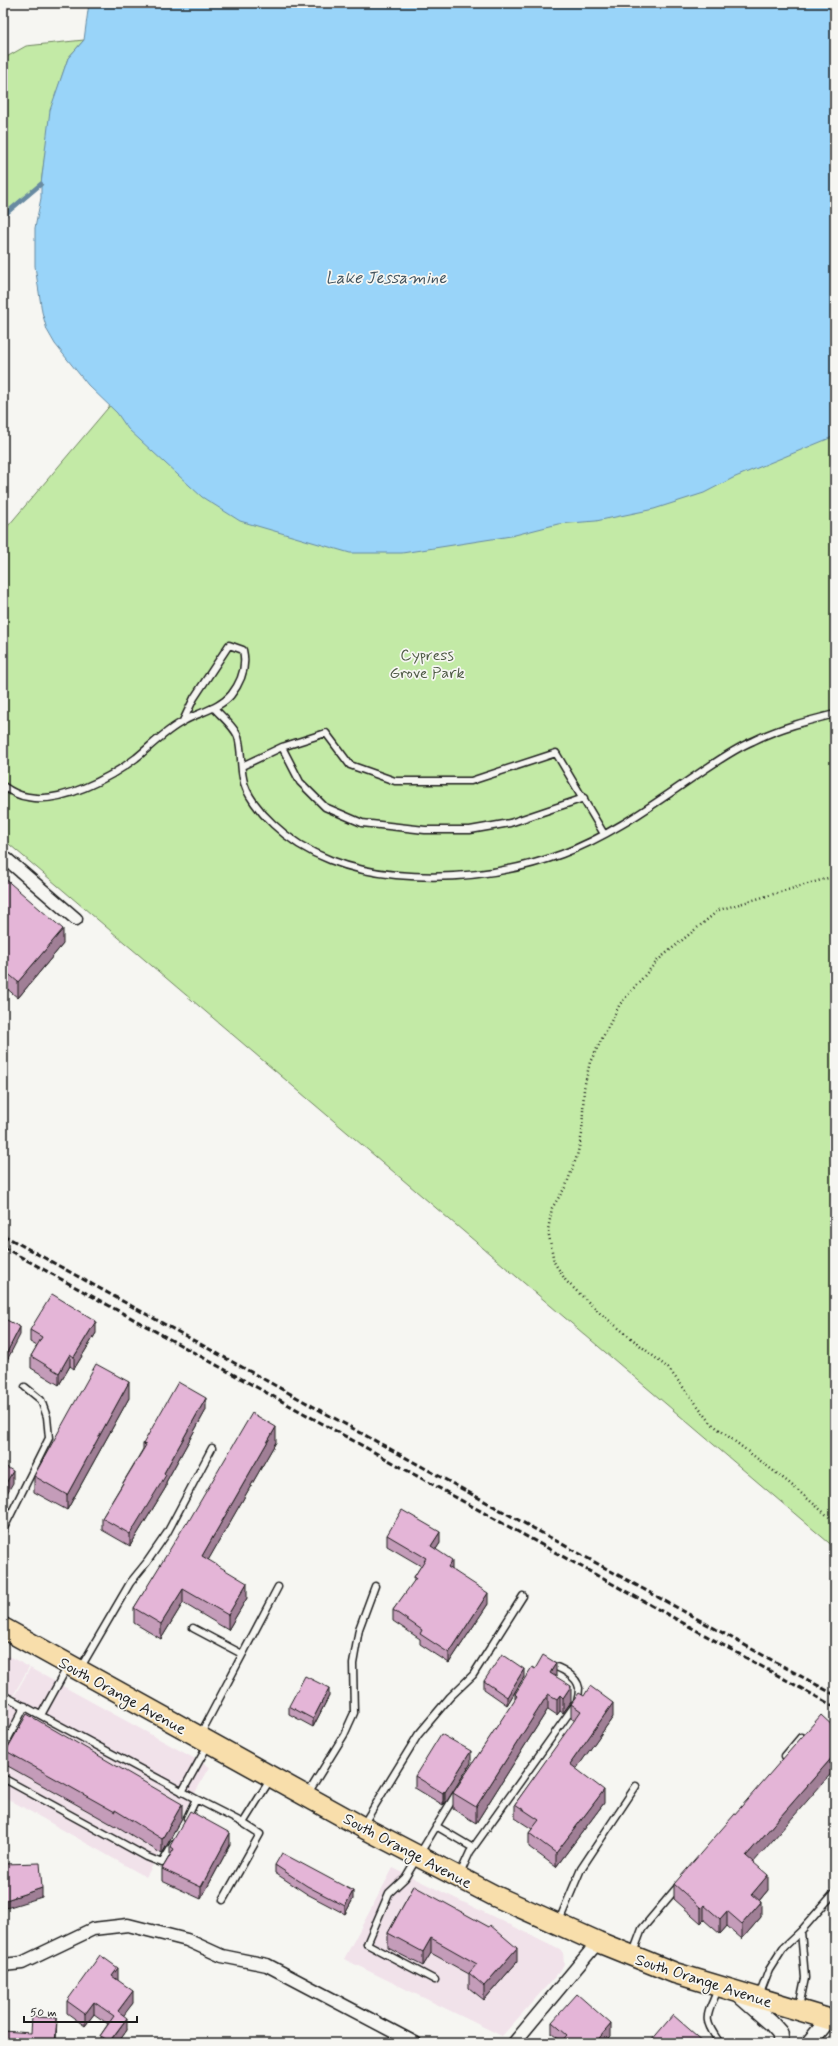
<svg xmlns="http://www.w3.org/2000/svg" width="838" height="2046" viewBox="0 0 838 2046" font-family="Mynerve,sans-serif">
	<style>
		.built { fill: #f1e2ea }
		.green { fill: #c3eaa6; stroke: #708361 }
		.water { fill: #99d4f9; stroke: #678aa1 }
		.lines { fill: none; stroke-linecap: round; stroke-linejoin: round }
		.stream { stroke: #678aa1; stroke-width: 4.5 }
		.service-casing { stroke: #1c1c1c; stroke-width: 9 }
		.minor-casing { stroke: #1c1c1c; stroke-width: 15 }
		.tertiary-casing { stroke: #1c1c1c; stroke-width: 18 }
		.primary-casing { stroke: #1c1c1c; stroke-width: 23 }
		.path { stroke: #1c1c1c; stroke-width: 2.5; stroke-dasharray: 1 3; stroke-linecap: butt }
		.service { stroke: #f6f6f2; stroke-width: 6 }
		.minor { stroke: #f6f6f2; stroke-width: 12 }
		.tertiary { stroke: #f6f6f2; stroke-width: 15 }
		.primary { stroke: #f8deab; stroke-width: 20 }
		.rail { stroke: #1c1c1c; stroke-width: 3; stroke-dasharray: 6 3; stroke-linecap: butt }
		.wall { fill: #c49cb9; stroke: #1c1c1c }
		.shaded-wall { fill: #a07f96; stroke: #1c1c1c }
		.building { fill: #e4b5d7; stroke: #1c1c1c }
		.labels { text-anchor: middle; stroke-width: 3.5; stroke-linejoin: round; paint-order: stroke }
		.park-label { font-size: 16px; fill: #4e5a45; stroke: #f6f6f2 }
		.street-label { font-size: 16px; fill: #1c1c1c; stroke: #f6f6f2 }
		.water-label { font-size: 17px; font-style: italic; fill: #42535e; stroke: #f6f6f2 }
	</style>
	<rect width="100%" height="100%" fill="#f6f6f2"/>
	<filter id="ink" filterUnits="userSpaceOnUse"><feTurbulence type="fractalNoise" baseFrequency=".025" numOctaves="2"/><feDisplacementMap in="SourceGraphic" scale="8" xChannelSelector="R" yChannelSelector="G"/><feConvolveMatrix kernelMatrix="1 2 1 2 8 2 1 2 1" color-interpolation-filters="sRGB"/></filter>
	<g filter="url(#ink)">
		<!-- built -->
		<path class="built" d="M3,1653L29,1667L3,1714Z
			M30,1668L210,1767L146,1877L3,1796V1716Z
			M393,1868L560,1949L563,1953L564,1964L560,1971L502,2036L344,1959Z"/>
		<!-- green -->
		<path class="green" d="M443,12L835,349V1548L3,839V532Z
			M84,40L68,58L51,110L41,184L3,215V59L26,46Z"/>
		<!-- water -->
		<path class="water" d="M89,3H835V436L733,478L704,493L654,509L596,521L558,524L511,536L402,553H350L240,521L202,497L128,429L117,413L88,385L55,344L47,330L42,312L35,266V228L41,198V184L50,110L68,58L84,40Z"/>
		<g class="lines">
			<!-- stream -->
			<path class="stream" d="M3,216L41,184"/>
			<!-- service casing -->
			<g class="service-casing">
				<path id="service" d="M214,708C221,716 235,727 238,737C242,750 240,764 243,778C245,794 261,813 273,824C306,856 352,871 396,875C453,880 508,874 562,854C611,836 655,803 698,774C716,762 734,749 753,741C779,728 807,721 835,714
					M282,747L300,782L325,807L362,823L425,830H470L510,823L584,798
					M242,766L282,747L326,733L350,765L395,781H471L556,753L604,834
					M3,786C10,791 19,796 28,797C61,804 110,778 136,758C152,745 166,730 184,721C199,712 219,709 231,695C242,681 247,667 243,650L229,645L194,698L183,721
					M3,1530L49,1438L47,1417L41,1400L25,1387
					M193,1628L242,1654
					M81,1667L130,1583L147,1562L167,1533L212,1448
					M3,1695L196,1799L187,1818
					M41,1715L68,1666
					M200,1735L278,1587
					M3,1748L25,1706
					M785,1756L801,1737
					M3,1778L147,1857L162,1863L174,1843
					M182,1792L208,1745
					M307,1795L344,1735L354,1713L353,1664L359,1629L375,1586
					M196,1799L243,1823L270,1780
					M363,1825L418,1735L450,1697L473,1675L523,1596
					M436,1826L473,1848
					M460,1874L470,1852L577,1702C578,1698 579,1692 579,1688C577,1676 560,1667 549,1665
					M223,1900L260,1834L243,1823
					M559,1921L581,1869L636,1786
					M633,1953L642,1929L679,1885
					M435,1980L367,1944L389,1893L405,1878L457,1792
					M718,1989C707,2017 701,2017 720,2043
					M759,1996L769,1970L783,1948L801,1931L835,1892
					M799,2007L805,1978L801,1931"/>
			</g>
			<!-- minor casing -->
			<g class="minor-casing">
				<path id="minor" d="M3,856L76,919
					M3,1965L22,1963L93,1929L128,1925L187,1940L222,1956L267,1965L415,2043
					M514,2043L598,1942"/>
			</g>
			<!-- tertiary casing -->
			<g class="tertiary-casing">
				<path id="tertiary" d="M738,1994L771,2023L780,2033L781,2043
					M809,2043L829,2019"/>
			</g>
			<!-- primary casing -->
			<g class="primary-casing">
				<path id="primary" d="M3,1628L362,1827L495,1896L598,1942L675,1973L835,2021"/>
			</g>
			<!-- path -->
			<path class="path" d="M835,876L719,910L658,960L620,1004L590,1062L584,1088L582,1134L577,1156L566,1186L552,1208L548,1230L554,1262L566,1281L600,1313L668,1368L712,1424L788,1482L835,1522"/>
			<!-- service -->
			<use href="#service" class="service"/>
			<!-- minor -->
			<use href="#minor" class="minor"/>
			<!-- tertiary -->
			<use href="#tertiary" class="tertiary"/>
			<!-- primary -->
			<use href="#primary" class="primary"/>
			<!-- rail -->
			<path class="rail" d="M3,1235L835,1695
				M3,1247L835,1707"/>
		</g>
		<!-- wall -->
		<path class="wall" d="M3,877L63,944L18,998L5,987L3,989Z
			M30,1330L96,1333L74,1369L70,1366L59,1385L31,1368V1356L37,1346L30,1342Z
			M129,1398L67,1510L34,1492V1476Z
			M206,1410L166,1482V1487L130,1546L102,1530V1518L143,1449V1444Z
			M276,1442L208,1560L247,1598L228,1630L183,1603L161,1639L134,1623V1608L187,1524Z
			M387,1535L440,1543L436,1549L452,1570L488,1604L449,1663L420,1644V1639L393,1621V1610L414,1582V1577L421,1566L387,1546Z
			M535,1669L556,1677L571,1702L563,1713L560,1711L557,1715L548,1709L476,1823L453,1809V1793L515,1700V1694Z
			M524,1677L507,1705L484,1689V1681Z
			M329,1696L313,1727L289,1714V1706Z
			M571,1704L613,1717L576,1769L604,1803L556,1867L529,1847V1833L532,1829L515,1818V1804L575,1721L571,1718Z
			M6,1751L182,1818L162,1854L115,1825V1826L6,1765Z
			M471,1763L445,1804L444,1803L443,1805L415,1788V1776Z
			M230,1845L201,1899L162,1881V1869L170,1855V1846Z
			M753,1862L768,1890L759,1901L761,1917L742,1939L727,1926L720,1934L704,1920L701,1923L674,1899V1884Z
			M275,1865L353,1899L345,1914L307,1894L275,1873Z
			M414,1886L517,1962L484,2000L469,1988V1974L431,1953L423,1966L388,1948V1933Z
			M118,1980L133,2003L123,2015L127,2030L118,2043H100V2036L108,2024L94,2014L85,2026L67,2013V2001Z
			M552,2022L611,2036L605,2043H560L561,2041L552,2034Z"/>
		<!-- shaded-wall -->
		<path class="shaded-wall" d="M63,929V944L18,998V982Z
			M5,971V987L3,989V973Z
			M96,1321V1333L74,1369V1357Z
			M20,1327V1335L3,1368V1360Z
			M70,1354V1366L59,1385V1373Z
			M129,1382V1398L67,1510V1495Z
			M206,1398V1410L166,1482V1487L130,1546V1534Z
			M276,1427V1442L202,1571V1556Z
			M13,1471V1483L3,1500V1488Z
			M440,1532V1543L431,1557V1546Z
			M452,1560V1571L448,1567Z
			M247,1583V1598L228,1630V1615Z
			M183,1589V1603L161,1639V1624Z
			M488,1593V1604L449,1663V1653Z
			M556,1663V1678L550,1673Z
			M524,1669V1677L507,1705V1697Z
			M571,1686V1702L563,1713V1698Z
			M329,1688V1696L313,1727V1719Z
			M548,1694V1709L476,1823V1807Z
			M560,1695V1711L557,1715V1699Z
			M613,1703V1717L570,1778V1764Z
			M471,1751V1763L445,1804V1792Z
			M835,1754V1769L746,1871V1856Z
			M604,1790V1803L556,1867V1853Z
			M444,1791V1803L443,1805V1793Z
			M182,1804V1818L162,1854V1839Z
			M230,1833V1845L201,1899V1887Z
			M768,1875V1890L752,1909V1894Z
			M42,1888V1897L3,1909V1901Z
			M353,1891V1899L345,1914V1906Z
			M761,1902V1917L742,1939V1924Z
			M704,1905V1920L701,1923V1908Z
			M727,1911V1926L720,1934V1919Z
			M431,1938V1953L423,1966V1952Z
			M517,1948V1962L484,2000V1986Z
			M118,1968V1980L112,1988V1976Z
			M133,1991V2003L118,2023V2011Z
			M94,2002V2014L85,2026V2014Z
			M57,2018L56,2043H55Z
			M127,2018V2030L118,2043H109Z
			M611,2024V2036L605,2043H595Z"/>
		<!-- building -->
		<path class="building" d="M3,877L63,929L18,982L5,971L3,973Z
			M52,1294L96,1321L74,1357L70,1354L59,1373L31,1356L42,1337L30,1330Z
			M3,1318L20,1327L3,1360Z
			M96,1364L129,1382L67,1495L34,1476Z
			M178,1382L206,1398L164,1473L166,1475L130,1534L102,1518L146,1445L143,1444Z
			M252,1413L276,1427L202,1556L247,1583L228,1615L183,1589L161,1624L134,1608L186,1523L187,1524Z
			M3,1465L13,1471L3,1488Z
			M402,1510L440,1532L431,1546L452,1560L448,1567L488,1593L449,1653L420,1634L422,1630L393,1610L416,1578L414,1577L426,1558L387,1535Z
			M502,1654L524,1669L507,1697L484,1681Z
			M543,1655L556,1663L550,1673L571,1686L563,1698L560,1695L557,1699L548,1694L476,1807L453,1793L517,1696L515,1694L532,1667L535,1669Z
			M305,1676L329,1688L313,1719L289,1706Z
			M590,1686L613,1703L570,1764L604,1790L556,1853L529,1833L539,1820L515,1804L581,1711L571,1704L579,1693L584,1696Z
			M27,1714L182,1804L162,1839L115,1810V1812L6,1751Z
			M821,1715L835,1728V1754L746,1856L768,1875L752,1894L761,1902L742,1924L727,1911L720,1919L704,1905L701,1908L674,1884Z
			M441,1734L471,1751L445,1792L444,1791L443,1793L415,1776Z
			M190,1811L230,1833L201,1887L162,1869L174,1849L170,1846Z
			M282,1853L353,1891L345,1906L307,1886L275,1865Z
			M40,1863L42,1888L3,1901V1864Z
			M414,1886L489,1927L490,1925L517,1948L484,1986L469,1973L477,1964L431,1938L423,1952L388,1933Z
			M100,1955L118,1968L112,1976L133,1991L118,2011L127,2018L109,2042L100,2036L114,2016L94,2002L85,2014L67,2001Z
			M577,1994L611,2024L595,2043H560L567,2035L552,2022Z
			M673,2015L705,2043H654L651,2041Z
			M32,2017L57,2018L55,2043H3V2031L31,2033Z"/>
	</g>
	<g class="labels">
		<!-- park labels -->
		<g class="park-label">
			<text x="427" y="660">Cypress<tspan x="427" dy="18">Grove Park</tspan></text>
		</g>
		<!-- street labels -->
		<g class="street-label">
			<text transform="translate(123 1695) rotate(29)" y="6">South Orange Avenue</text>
			<text transform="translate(408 1850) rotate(28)" y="6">South Orange Avenue</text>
			<text transform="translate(704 1980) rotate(18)" y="6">South Orange Avenue</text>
		</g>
		<!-- water labels -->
		<g class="water-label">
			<text x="386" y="283">Lake Jessamine</text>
		</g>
	</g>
	<!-- margin -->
	<rect width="838" height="2046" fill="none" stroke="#f6f6f2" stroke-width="16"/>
	<rect x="8" y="8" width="822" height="2030" fill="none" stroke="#1c1c1c" stroke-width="1.5" filter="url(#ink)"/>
	<!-- scale -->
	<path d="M24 2016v6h113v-6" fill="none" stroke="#1c1c1c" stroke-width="2"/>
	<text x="30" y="2016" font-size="12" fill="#1c1c1c" stroke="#f6f6f2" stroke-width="3" paint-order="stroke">50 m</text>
</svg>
